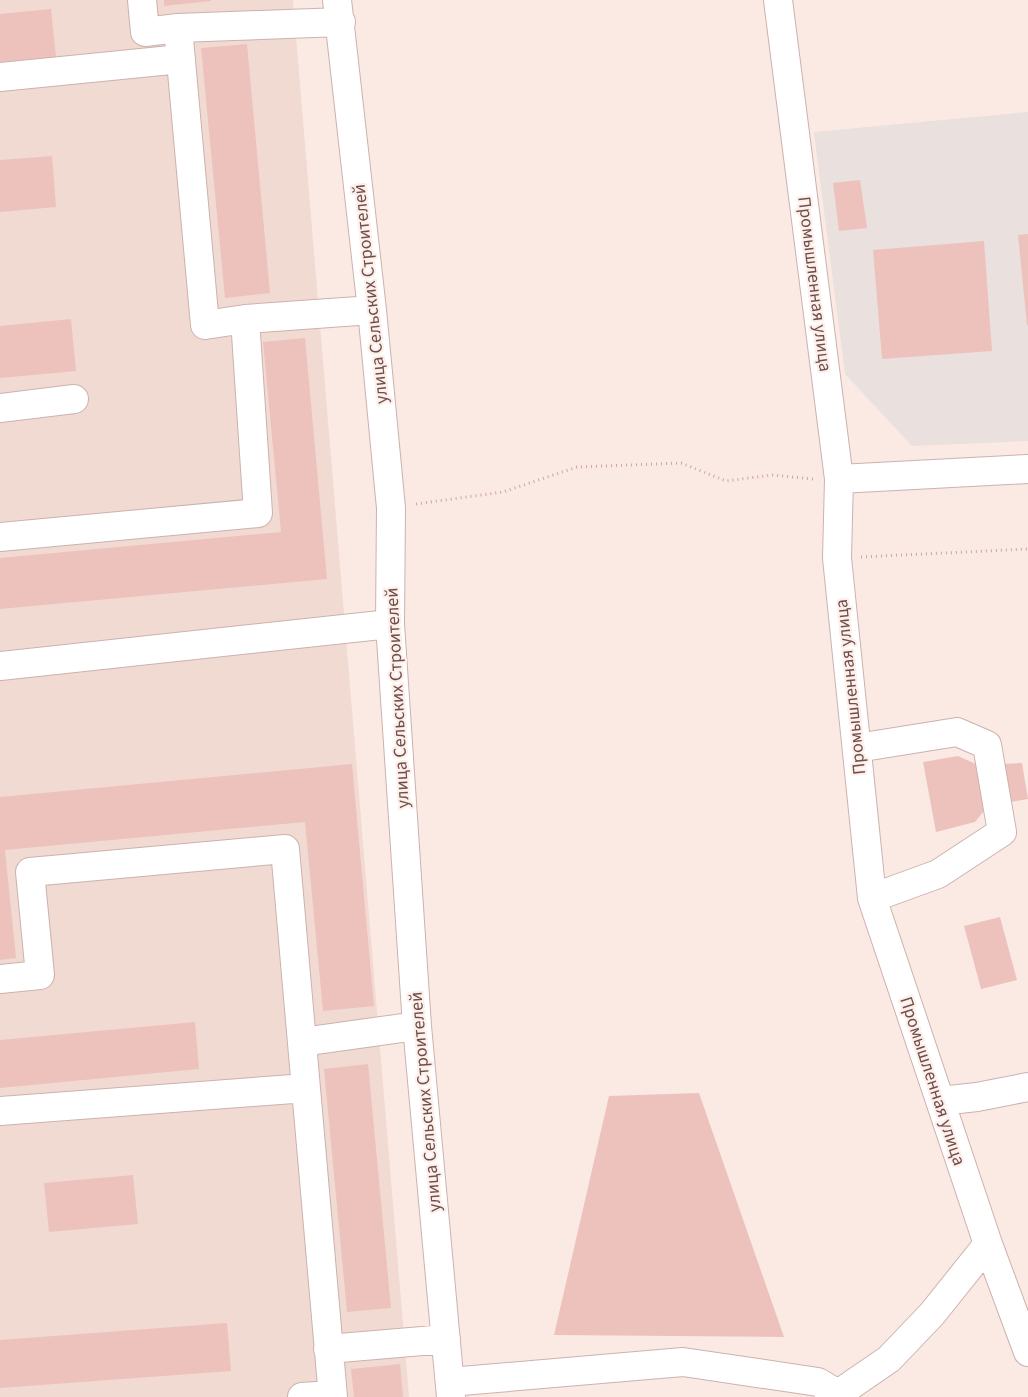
<svg xmlns="http://www.w3.org/2000/svg" width="1028" height="1397" viewBox="0 0 1028 1397" font-family="'Source Sans 3',sans-serif">
	<style>
		.residential { fill: #f1dad2 }
		.industrial { fill: #eae0de }
		.building { fill: #edc2bd }
		.lines { fill: none; stroke-linecap: round; stroke-linejoin: round }
		.minor-casing { stroke: #ccb2ae; stroke-width: 30 }
		.path { stroke: #d1a5a1; stroke-width: 3; stroke-dasharray: 1 4; stroke-linecap: butt }
		.minor { stroke: #fff; stroke-width: 28 }
		.labels { text-anchor: middle; stroke-width: 4.5; stroke-linejoin: round; paint-order: stroke }
		.street-label { font-size: 18px; fill: #6f4d4c; stroke: #fdefe9 }
	</style>
	<rect width="100%" height="100%" fill="#faeae3"/>
	<!-- residential -->
	<path class="residential" d="M0,0H293L409,1397H0Z"/>
	<!-- industrial -->
	<path class="industrial" d="M1028,112V441L912,446L845,374L814,132Z"/>
	<!-- building -->
	<path class="building" d="M164,0H211V1L164,6Z
		M51,9L56,57L0,62V14Z
		M247,44L270,293L225,298L201,48Z
		M52,156L56,207L0,212V160Z
		M860,180L867,228L839,231L833,183Z
		M1028,234V325H1027L1018,235Z
		M984,241L992,351L882,359L873,250Z
		M71,319L76,371L0,378V326Z
		M305,338L327,579L0,609V558L281,532L263,342Z
		M958,756L978,765L1022,763L1028,799L988,806L975,822L936,832L923,762Z
		M352,764L374,1006L323,1011L305,822L5,850L16,958L0,960V797Z
		M1000,917L1017,980L981,989L964,926Z
		M195,1022L199,1069L0,1088V1040Z
		M368,1064L391,1308L347,1312L324,1069Z
		M699,1093L784,1337L554,1335L609,1096Z
		M133,1175L138,1224L49,1232L44,1183Z
		M227,1323L231,1371L0,1388V1340Z
		M400,1364L403,1397H354L351,1369Z"/>
	<g class="lines">
		<!-- minor casing -->
		<g class="minor-casing">
			<path id="minor" d="M142,0L145,32L178,28L341,22
				M337,0L372,310L391,508L390,624L417,1026L451,1397
				M778,0L839,479L837,558L872,898L988,1244L1028,1352
				M178,28L205,325L245,319L372,310
				M0,77L181,59
				M0,408L74,399
				M839,479L1028,469
				M0,537L258,513L245,319
				M0,666L390,624
				M857,748L957,732L987,745L1002,832L938,874L872,898
				M0,979L40,975L30,872L285,849L333,1397
				M302,1042L417,1026
				M940,1101L977,1097L1028,1087
				M0,1111L306,1088
				M328,1349L446,1339
				M450,1382L683,1362L818,1382L838,1394
				M838,1394L889,1359L932,1314L988,1244
				M302,1397L332,1395"/>
		</g>
		<!-- path -->
		<path class="path" d="M416,504L503,492L577,467L681,463L726,481L772,475L813,479
			M861,557L1028,549"/>
		<!-- minor -->
		<use href="#minor" class="minor"/>
	</g>
	<g class="labels">
		<!-- street labels -->
		<g class="street-label">
			<text transform="translate(815 284) rotate(83)" y="6">Промышленная улица</text>
			<text transform="translate(370 294) rotate(-96)" y="6">улица Сельских Строителей</text>
			<text transform="translate(850 687) rotate(-96)" y="6">Промышленная улица</text>
			<text transform="translate(397 698) rotate(-93)" y="6">улица Сельских Строителей</text>
			<text transform="translate(933 1081) rotate(72)" y="6">Промышленная улица</text>
			<text transform="translate(425 1102) rotate(-95)" y="6">улица Сельских Строителей</text>
		</g>
	</g>
</svg>
